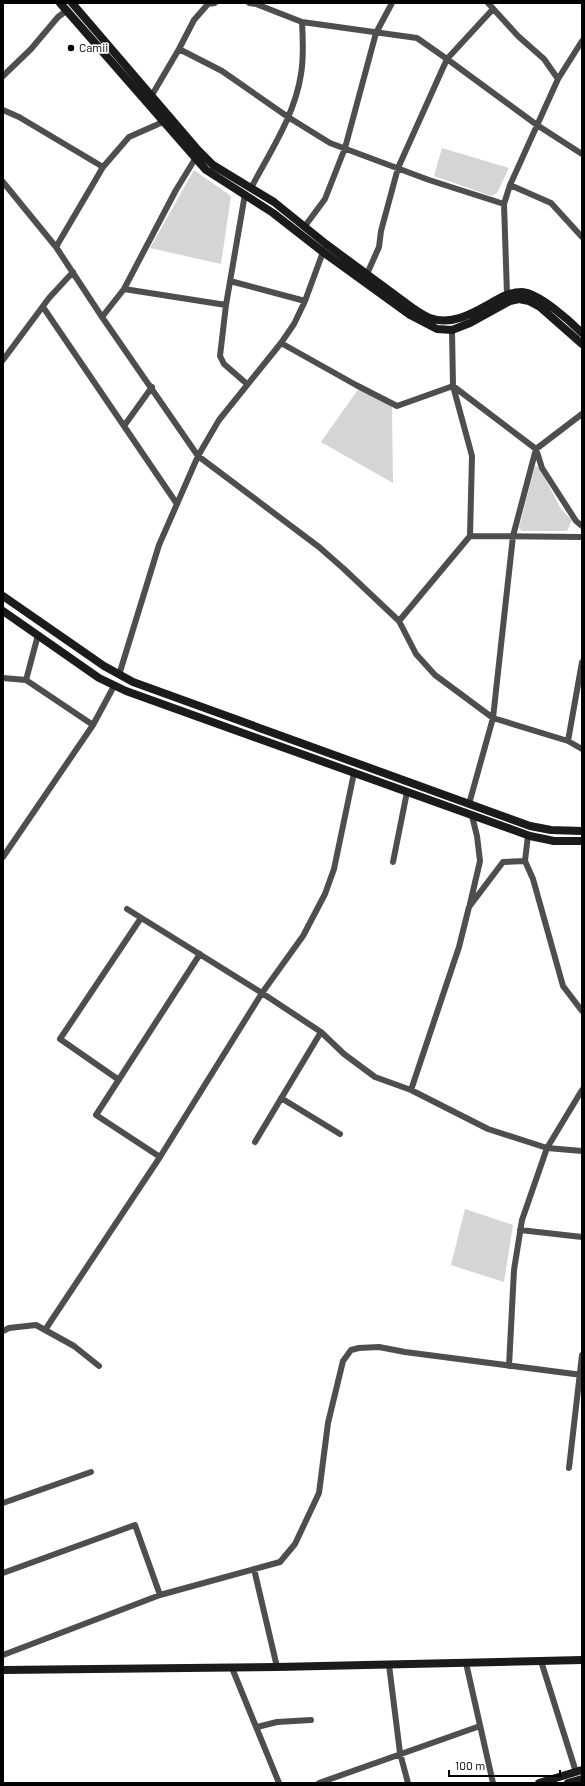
<svg xmlns="http://www.w3.org/2000/svg" width="585" height="1786" viewBox="0 0 585 1786" font-family="Barlow,sans-serif">
	<style>
		.green { fill: #d5d5d5 }
		.lines { fill: none; stroke-linecap: round; stroke-linejoin: round }
		.street { stroke: #4e4e4e; stroke-width: 6 }
		.secondary { stroke: #1b1b1b; stroke-width: 8 }
		.poi-dot { fill: #000; stroke: #fff; stroke-width: 1.5 }
		.labels { text-anchor: middle; stroke-width: 3.5; stroke-linejoin: round; paint-order: stroke }
		.poi-label { font-size: 12px; fill: #000; stroke: #fff; text-anchor: start }
	</style>
	<rect width="100%" height="100%" fill="#fff"/>
	<!-- green -->
	<path class="green" d="M442,148L509,168L497,193L491,196L434,176Z
		M194,170L231,196L221,264L150,248Z
		M360,390L392,406L393,483L321,442L357,391Z
		M535,466L539,467L561,509L572,520L567,531H522L519,528Z
		M465,1209L513,1225L504,1282L451,1265Z"/>
	<g class="lines">
		<!-- street -->
		<path class="street" d="M249,3L256,4L302,22C303,39 304,57 301,74C295,115 270,152 251,188
			M488,3L518,36L544,59L558,79
			M302,22L417,38L447,59L537,125L582,154
			M179,49L222,71L288,117L330,143L429,180L504,204
			M3,76L31,49L58,17L66,11
			M152,95L179,49L194,20L208,4L215,3
			M3,110L19,117L103,167L129,137L163,122
			M195,159L176,190L124,289L102,317L198,456L319,547L344,569L399,621L416,654L435,675L493,718L568,741L582,749
			M3,182L56,247
			M510,185L551,203L582,237
			M245,194L226,305L220,356L224,364L247,384
			M305,226L325,199L345,148L376,33L392,3
			M367,274L379,247L381,231L398,168L447,59L493,9
			M230,281L305,301
			M124,289L226,305
			M507,294L504,204L510,185L558,79L582,41
			M43,307L177,504
			M102,317L56,247L103,167
			M452,330L453,386L472,456L470,536
			M281,343L356,385L397,406L453,386L536,449L542,468L576,521L582,526
			M3,360L49,298L73,272
			M124,426L152,387
			M399,621L470,536L582,537
			M119,675L159,545L198,456L219,420L281,343L294,324L305,301L323,252
			M3,678L26,680L93,725
			M26,680L38,635
			M568,741L582,662
			M469,804L493,718L513,536L536,449L582,414
			M528,835L525,861L533,879L563,986L582,1011
			M3,857L93,725L114,686
			M393,862L407,792
			M470,904L480,861L477,836L472,816
			M127,909L262,993L321,1032L344,1054L375,1077L411,1090L488,1129L547,1148L582,1151
			M119,1080L60,1039L141,918
			M411,1090L459,947L469,907L503,862L525,861
			M281,1098L340,1134
			M255,1142L321,1032
			M160,1157L96,1115L200,954
			M520,1230L582,1237
			M45,1330L160,1157L262,993L303,936L325,894L334,869L354,773
			M3,1331L9,1328L36,1325L74,1346L99,1366
			M509,1366L514,1270L522,1220L547,1148L582,1090
			M569,1468L582,1355
			M3,1503L91,1472
			M254,1569L277,1667
			M3,1573L135,1525L160,1595
			M3,1655L160,1595L280,1562L295,1544L319,1493L328,1423L343,1361L351,1350L359,1348L379,1347L405,1352L582,1375
			M541,1661L576,1772
			M466,1663L493,1783
			M389,1665L400,1753L408,1783
			M232,1668L279,1783
			M257,1727L277,1722L311,1720
			M319,1783L480,1726"/>
		<!-- secondary -->
		<path class="secondary" d="M60,3L206,170L273,213L323,252L410,315L437,329L452,330L470,323L510,301L519,299L529,301L540,307L582,344
			M72,3L198,150L213,165L274,202L326,244L414,309C419,312 425,316 430,318C452,326 473,313 491,303C501,297 510,292 522,292C539,293 570,321 582,333
			M3,596L104,666L133,682L530,826L551,830L582,831
			M3,611L99,678L126,691L530,836L554,841H582
			M3,1670L277,1667L582,1660
			M539,1783L582,1770
			M568,1783L582,1779"/>
	</g>
	<!-- markers -->
	<circle class="poi-dot" cx="71" cy="48" r="4"/>
	<g class="labels">
		<!-- poi labels -->
		<g class="poi-label">
			<text x="79" y="52">Camii</text>
		</g>
	</g>
	<!-- border -->
	<rect width="585" height="1786" fill="none" stroke="#000000" stroke-width="8"/>
	<!-- scale -->
	<path d="M449 1770v6h111v-6" fill="none" stroke="#000000" stroke-width="2"/>
	<text x="455" y="1770" font-size="12" fill="#000000" stroke="#ffffff" stroke-width="3" paint-order="stroke">100 m</text>
</svg>
